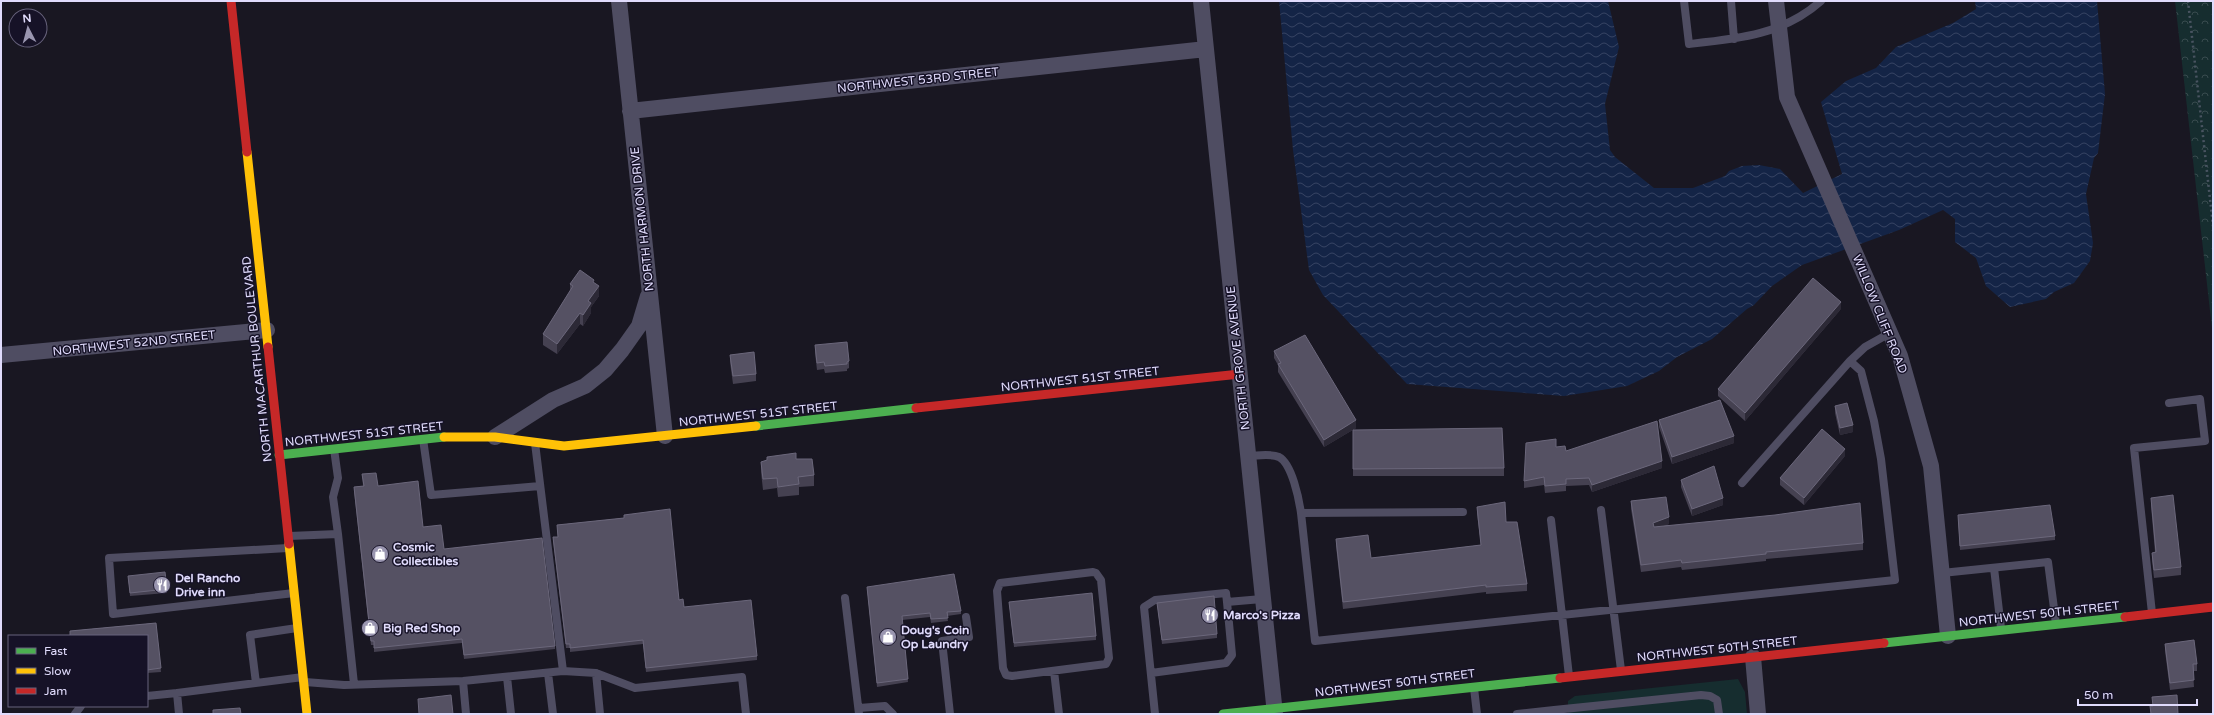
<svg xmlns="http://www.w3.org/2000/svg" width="2214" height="715" viewBox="0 0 2214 715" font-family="'Varela Round',sans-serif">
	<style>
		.forest { fill: url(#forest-crowns) }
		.pitch { fill: #162d2f }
		.water { fill: url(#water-waves) }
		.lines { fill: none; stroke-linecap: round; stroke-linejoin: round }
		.path { stroke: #495461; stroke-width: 2.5; stroke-dasharray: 2 3; stroke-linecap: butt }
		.lane { stroke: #4f4d62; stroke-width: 8 }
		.street { stroke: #4f4d62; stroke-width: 16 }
		.fast { stroke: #4caf50; stroke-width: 9 }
		.slow { stroke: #ffc107; stroke-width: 9 }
		.jam { stroke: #c62828; stroke-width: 9 }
		.wall { fill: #454151 }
		.shaded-wall { fill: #2c2936 }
		.building { fill: #555163; stroke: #6b677b }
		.labels { text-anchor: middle; stroke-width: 3; stroke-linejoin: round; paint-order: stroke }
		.street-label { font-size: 12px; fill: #e0dbfc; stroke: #161227 }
		.poi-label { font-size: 12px; font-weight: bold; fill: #e0dbfc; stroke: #161227; text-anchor: start }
	</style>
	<defs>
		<pattern id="forest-crowns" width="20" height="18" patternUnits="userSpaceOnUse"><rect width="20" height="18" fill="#162d2f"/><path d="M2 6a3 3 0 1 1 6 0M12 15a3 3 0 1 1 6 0" fill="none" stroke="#384b4e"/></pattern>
		<pattern id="water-waves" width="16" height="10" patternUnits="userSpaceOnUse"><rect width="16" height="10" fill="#142446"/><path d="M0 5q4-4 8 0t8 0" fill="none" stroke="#364362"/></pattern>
	</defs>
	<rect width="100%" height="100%" fill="#191722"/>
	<!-- forest -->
	<path class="forest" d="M2175,1H2213V337Z"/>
	<!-- pitch -->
	<path class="pitch" d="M1738,679L1745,692L1747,714H1568V701L1575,696Z"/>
	<!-- water -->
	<path class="water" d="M1279,1H1608L1619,47L1605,104L1610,150L1615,157L1654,188H1693L1725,176L1729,171L1742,166L1759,165L1780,169L1803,193L1842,174L1821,102L1846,81L1876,68L1896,47L1953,23L1976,9L1975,1H2097L2105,94L2098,153L2094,158L2086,194L2093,243L2090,261L2074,283L2054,292L2046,299L2010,307L1986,286L1976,258L1955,242V219L1943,210L1899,230L1802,265L1772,286L1754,305L1747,309L1712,339L1677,357L1659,371L1627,386L1564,396L1407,384L1323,295L1309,270L1293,150Z"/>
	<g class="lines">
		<!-- path -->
		<path class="path" d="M2188,1L2213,226"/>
		<!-- lane -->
		<path class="lane" d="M1684,1L1689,44C1737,39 1783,35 1821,1
			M1731,1L1734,39
			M423,439L431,495L540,486
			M535,443L563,671
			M334,449L338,478L333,497L338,534
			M1247,456C1257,456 1270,453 1279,457C1292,464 1299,499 1301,513L1463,512
			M1742,483L1850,361
			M1601,510L1621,670
			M1301,513L1315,641L1895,580L1881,459L1874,421L1861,371L1850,361L1865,347L1890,333
			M1551,520L1569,676
			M289,536L338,534L354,684
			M288,548L109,558L113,614L294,593
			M1994,568L2001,628
			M1093,572L1096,573L1101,580L1109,658L1106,664L1012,676L1006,675L1003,668L997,591L1000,583Z
			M1942,573L2048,562L2056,624
			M845,598L859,714
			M2152,613L2134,448L2205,441L2200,399L2169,403
			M1054,671L1059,714
			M548,673L553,714
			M596,673L600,714
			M1151,673L1226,663L1232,655L1227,602
			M507,677L511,714
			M463,681L466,714
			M305,682L344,685L463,681L563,671L596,673L635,688L742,677L746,714
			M256,683L250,635L297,628
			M1474,688L1477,714
			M147,696L177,693
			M859,708L885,706L893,714
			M1554,710L1701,695L1710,696L1717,700L1719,714
			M75,714L81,706
			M179,714L177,693L303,677
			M950,714L942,641L969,637L966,617
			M1155,714L1144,607L1155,600L1226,593L1227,602L1262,599
			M1517,714L1554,710V714"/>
		<!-- street -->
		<path class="street" d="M619,1L665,436
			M1201,1L1275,714
			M1776,1L1787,97L1900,356L1931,466L1948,636
			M630,111L1206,49
			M1,355L267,330
			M495,437L553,400L585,386L605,370L622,350L639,326L648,296
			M1753,657L1758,714"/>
		<!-- fast -->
		<path class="fast" d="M756,426L916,408
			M279,455L444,437
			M1884,643L2125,617
			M1223,714L1560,678"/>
		<!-- slow -->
		<path class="slow" d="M247,152L268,347
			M444,437H495L564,446L756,426
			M289,544L307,714"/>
		<!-- jam -->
		<path class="jam" d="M231,1L247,152
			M268,347L289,544
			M916,408L1240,374
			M2125,617L2213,607
			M1560,678L1884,643"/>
	</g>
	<!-- wall -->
	<path class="wall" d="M594,283L599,296L591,307V313L583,326L580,324L557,354L543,345V334L570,292V284Z
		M1841,309L1745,421L1718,396V389Z
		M815,345L849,361V368L847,369V371L825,373L824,369L817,370L815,353Z
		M1274,351L1356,428L1324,447L1278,372V365L1274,358Z
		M730,355L756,374V381L733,384L730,362Z
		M1835,406L1853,432L1840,435L1835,413Z
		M1659,420L1734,443L1672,464L1659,427Z
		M1353,430L1504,468V476H1353Z
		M1556,447L1566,451L1662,468L1592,492L1589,485L1566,486V491L1545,493L1544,485L1524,488V481Z
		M1845,456L1804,505L1780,485V478Z
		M796,459L814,475V486L799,487V495L778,497L777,488L763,490L761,472V462L767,460Z
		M362,474L378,486L423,527L444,549L555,646V649L464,659L462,643L374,652V645H371L354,491V487L363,486Z
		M1681,480L1723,505L1692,516L1681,487Z
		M2151,498L2181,567V575L2154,578L2152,561V553L2155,552L2151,506Z
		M1631,501L1669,524L1666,525L1863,543V550L1766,559V561L1682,570L1681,567L1641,572L1631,509Z
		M1477,507L1506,522L1527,584V591L1486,594V592L1343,609L1336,546V539L1371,558L1481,545L1477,514Z
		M624,515L684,607L757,656V660L646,672L643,644L570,652V648H566L553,541V537H558L557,525L624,518Z
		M1958,519L2055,536V540L1960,550Z
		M128,576L167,589V593L130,596Z
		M867,587L961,611V614L947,616L948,621L931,623L930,617L902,620L908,682L877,687Z
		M1009,602L1096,636V640L1014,647Z
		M1157,603L1217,634V638L1162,644Z
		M156,623L161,672L147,673V636H70V631Z
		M2165,644L2197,664V671H2193L2194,687L2170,690L2165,651Z"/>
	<!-- shaded-wall -->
	<path class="shaded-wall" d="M599,286V296L591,307V313L583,326V315L588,301Z
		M1841,302V309L1745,421V413Z
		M580,313V324L557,354V344Z
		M1356,420V428L1324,447V440Z
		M1853,425V432L1840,435V428Z
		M1734,436V443L1672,464V457Z
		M1845,449V456L1804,505V498Z
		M1662,461V468L1592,492V485Z
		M1723,498V505L1692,516V509Z
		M1669,517V524L1653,530V523Z"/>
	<!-- building -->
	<path class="building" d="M580,270L594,280L593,282L599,286L588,301L591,303L583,315L580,313L557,344L543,334L573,286L570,284Z
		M1813,278L1841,302L1745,413L1718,389Z
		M1305,335L1356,420L1324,440L1278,364L1281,363L1274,351Z
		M847,342L849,361L847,362V364L825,366L824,362L817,363L815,345Z
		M754,352L756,374L733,376L730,355Z
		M1720,400L1734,436L1672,457L1659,420Z
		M1847,403L1853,425L1840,428L1835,406Z
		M1657,421L1662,461L1592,485L1589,478L1566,479V484L1545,486L1544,477L1524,481L1526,443L1556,439V447L1565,446L1566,451Z
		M1502,428L1504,468L1353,469V430Z
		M1822,429L1845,449L1804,498L1780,478Z
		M796,453V459H812L814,475L798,477L799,484L778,487L777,478L763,479L761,462L767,460V457Z
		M1714,466L1723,498L1692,509L1681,480Z
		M376,473L378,486L418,481L423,527L441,525L444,549L542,538L555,646L464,655L462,639L374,648V641H371L354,487L364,486L362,474Z
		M2173,495L2181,567L2154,570L2152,553L2156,552L2151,498Z
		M1666,497L1669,517L1653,523L1654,527L1775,515L1860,503L1863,543L1766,552V554L1682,563L1681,560L1641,565L1631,501Z
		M1505,502L1506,522H1517L1527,584L1486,587V585L1343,602L1336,539L1368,535L1371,558L1481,545L1477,507Z
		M2050,505L2055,536L1960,546L1958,515Z
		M670,509L679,600L683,599L684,607L751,600L757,656L646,668L643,640L570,648V644H566L553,537H558L557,525L624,518V515Z
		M165,572L167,589L130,593L128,576Z
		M954,574L961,611L947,612L948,618L931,619L930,613L902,616L908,679L877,683L867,587Z
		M1092,593L1096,636L1014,643L1009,602Z
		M1214,596L1217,634L1162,640L1157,603Z
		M156,623L161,668L147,670V636H70V631Z
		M2194,640L2197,664H2193L2194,680L2170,683L2165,644Z
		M451,695L453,714H419L418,699Z
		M2177,695L2178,714H2151L2150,706H2153L2152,697Z
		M240,708L241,714H213V710Z"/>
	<!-- icons -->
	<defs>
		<g id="shop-disc" transform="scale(0.9)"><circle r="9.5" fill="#9a96b0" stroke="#161227"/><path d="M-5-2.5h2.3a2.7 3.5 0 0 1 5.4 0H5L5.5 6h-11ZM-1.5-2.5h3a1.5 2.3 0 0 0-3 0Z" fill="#fff"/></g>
		<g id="restaurant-disc" transform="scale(0.9)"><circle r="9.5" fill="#9a96b0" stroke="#161227"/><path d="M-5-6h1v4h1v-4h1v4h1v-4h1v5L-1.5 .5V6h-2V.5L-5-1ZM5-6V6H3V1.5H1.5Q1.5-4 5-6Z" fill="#fff"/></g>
	</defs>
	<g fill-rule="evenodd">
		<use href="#shop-disc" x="380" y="554"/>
		<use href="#restaurant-disc" x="162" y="585"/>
		<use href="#restaurant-disc" x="1210" y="615"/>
		<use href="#shop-disc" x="370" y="628"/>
		<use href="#shop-disc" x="888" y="637"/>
	</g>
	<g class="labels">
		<!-- street labels -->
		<g class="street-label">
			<text transform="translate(918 80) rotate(-6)" y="4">NORTHWEST 53RD STREET</text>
			<text transform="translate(642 219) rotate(-96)" y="4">NORTH HARMON DRIVE</text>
			<text transform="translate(1880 314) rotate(68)" y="4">WILLOW CLIFF ROAD</text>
			<text transform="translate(134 343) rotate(-6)" y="4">NORTHWEST 52ND STREET</text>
			<text transform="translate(1238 358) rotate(-96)" y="4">NORTH GROVE AVENUE</text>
			<text transform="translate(257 359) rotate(-96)" y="4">NORTH MACARTHUR BOULEVARD</text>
			<text transform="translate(1080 379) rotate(-6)" y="4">NORTHWEST 51ST STREET</text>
			<text transform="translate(758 414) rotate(-6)" y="4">NORTHWEST 51ST STREET</text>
			<text transform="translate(364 434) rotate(-6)" y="4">NORTHWEST 51ST STREET</text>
			<text transform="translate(2039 614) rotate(-6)" y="4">NORTHWEST 50TH STREET</text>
			<text transform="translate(1717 649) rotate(-6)" y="4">NORTHWEST 50TH STREET</text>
			<text transform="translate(1395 683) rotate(-7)" y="4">NORTHWEST 50TH STREET</text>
		</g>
		<!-- poi labels -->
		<g class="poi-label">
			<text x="393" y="551">Cosmic<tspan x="393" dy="14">Collectibles</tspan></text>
			<text x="175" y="582">Del Rancho<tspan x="175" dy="14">Drive inn</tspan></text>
			<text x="1223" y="619">Marco's Pizza</text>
			<text x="383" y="632">Big Red Shop</text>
			<text x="901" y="634">Doug's Coin<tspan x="901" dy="14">Op Laundry</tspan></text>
		</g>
	</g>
	<!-- border -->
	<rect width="2214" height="715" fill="none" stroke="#e0dbfc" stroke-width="4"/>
	<!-- legend -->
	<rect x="8" y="635" width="140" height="72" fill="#161227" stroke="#67627c"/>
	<rect x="16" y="648" width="20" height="6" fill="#4caf50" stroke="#67627c"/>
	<text x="44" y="655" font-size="12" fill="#e0dbfc">Fast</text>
	<rect x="16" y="668" width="20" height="6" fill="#ffc107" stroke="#67627c"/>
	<text x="44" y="675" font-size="12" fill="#e0dbfc">Slow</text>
	<rect x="16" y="688" width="20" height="6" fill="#c62828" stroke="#67627c"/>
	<text x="44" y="695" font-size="12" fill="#e0dbfc">Jam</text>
	<!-- north arrow -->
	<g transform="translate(28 28) rotate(354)"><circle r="19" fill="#161227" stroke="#67627c"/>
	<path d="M0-3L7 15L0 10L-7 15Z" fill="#9a96b0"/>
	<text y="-6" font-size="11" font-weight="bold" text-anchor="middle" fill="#e0dbfc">N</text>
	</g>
	<!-- scale -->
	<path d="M2078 699v6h119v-6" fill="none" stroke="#e0dbfc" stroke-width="2"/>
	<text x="2084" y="699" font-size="12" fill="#e0dbfc" stroke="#161227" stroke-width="3" paint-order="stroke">50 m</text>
</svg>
